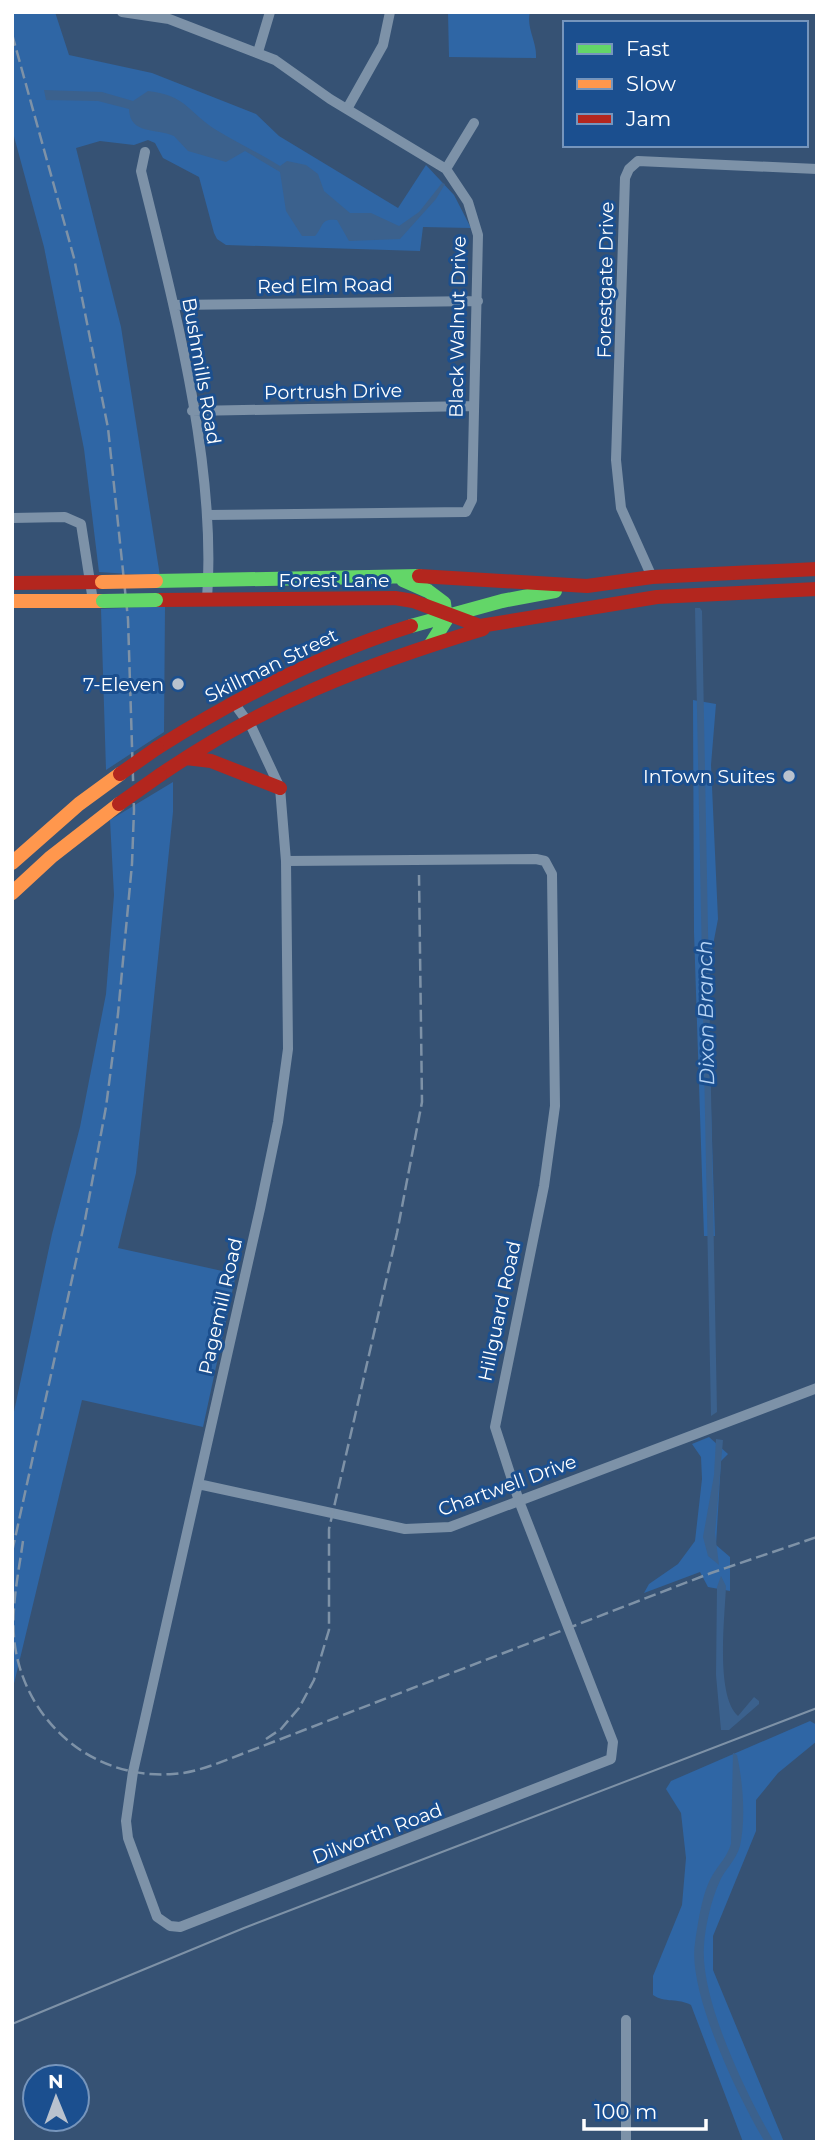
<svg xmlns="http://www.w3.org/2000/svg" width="829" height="2154" viewBox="0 0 829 2154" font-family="Montserrat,sans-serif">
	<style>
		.green { fill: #2f66a5 }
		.water { fill: #3b618d }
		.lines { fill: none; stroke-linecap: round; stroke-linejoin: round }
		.street { stroke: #7d92a8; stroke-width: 10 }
		.fast { stroke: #63d668; stroke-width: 14 }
		.slow { stroke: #ff974d; stroke-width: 14 }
		.jam { stroke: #b3261e; stroke-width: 14 }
		.tram { stroke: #7e92a7; stroke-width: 2 }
		.rail { stroke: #7e92a7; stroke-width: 2.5; stroke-dasharray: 12 5; stroke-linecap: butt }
		.fast-bridge { stroke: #63d668; stroke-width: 14 }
		.slow-bridge { stroke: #ff974d; stroke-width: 14 }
		.jam-bridge { stroke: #b3261e; stroke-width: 14 }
		.poi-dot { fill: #b9c2ce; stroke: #1b4f8f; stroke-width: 2.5 }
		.labels { text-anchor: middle; stroke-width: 6; stroke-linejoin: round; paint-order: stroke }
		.street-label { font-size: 19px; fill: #fff; stroke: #1b4f8f }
		.poi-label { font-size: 19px; fill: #fff; stroke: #1b4f8f; text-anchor: end }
		.water-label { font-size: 21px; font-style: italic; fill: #b5d3f5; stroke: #1b4f8f }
	</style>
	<rect width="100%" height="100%" fill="#365274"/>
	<!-- green -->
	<path class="green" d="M12,12H55L69,55L152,73L256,114L279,136L398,208L426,165L454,195L471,228L423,227L420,251L226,245L217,239L214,233L199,177L163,158L155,143L148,140L134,145L100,141L76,148L121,327L160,576L99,572L84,449L44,247L12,129Z
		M448,12H530C526,29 537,41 536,58L449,57Z
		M165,606L164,732L106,770L101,609Z
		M693,700L716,704L711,765L718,919L710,961L709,1042L715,1236H704L694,932Z
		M173,782V812L136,1173L118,1248L236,1274L203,1427L82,1400L12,1692V1421L52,1234L80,1127L106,994L114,895L110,820Z
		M709,1437L728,1454L721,1461L716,1545L730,1557V1591L708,1587L700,1572L644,1593L649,1584L678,1564L695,1541L702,1479L701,1457L692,1444Z
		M810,1721L817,1725V1741L778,1773L756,1800V1831L713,1936V1970L784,2142H743L691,2005C679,1998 664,2003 653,1995V1976L682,1905L686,1858L681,1813L666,1789L671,1781Z"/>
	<!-- water -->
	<path class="water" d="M44,90L102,92L133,101L148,91C187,95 188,113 218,131C238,143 259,153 280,166L287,161L306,165L318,174L324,191L350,213H371L399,226L419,212L442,183L445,184L436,199L400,239L349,241L337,220C320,218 324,226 315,236H302L286,211L280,172L245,151L226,162L188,151L174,136C156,128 130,135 129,109L98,101L46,100Z
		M695,608H700L702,611L717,1412L711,1416Z
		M716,1439L723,1440L715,1533L719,1565L708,1556L703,1537L714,1475Z
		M721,1576L726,1586C725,1616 715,1696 738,1716L754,1697L759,1701V1704L729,1730H721L716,1675L717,1587Z
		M733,1753L737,1755C743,1783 746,1818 740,1846C736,1861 724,1870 719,1883C711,1901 705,1927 704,1946C700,2000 747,2096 774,2142H765C739,2099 687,1992 695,1943C698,1923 702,1893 712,1876C719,1864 727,1857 731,1844Z"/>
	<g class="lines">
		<!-- street -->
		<path class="street" d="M122,12L169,19L275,60L330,99L446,169L468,202L478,235L472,500L466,512L207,515
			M258,52L270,12
			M347,109L383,45L390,12
			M145,152L141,171C173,302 217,464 207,599
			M446,169L474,123
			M174,305L478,301
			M192,411L474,406
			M12,518L65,517L81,524L93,601
			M652,577L621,508L616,460L625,178L629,169L638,161L817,169
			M234,703L252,728L280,788L286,861L288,1049L278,1122L260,1209L133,1772L126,1821L128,1838L157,1917L170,1926L180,1927L611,1759L613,1742L519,1501L495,1427L544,1186L555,1106L552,874L545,861L536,859L286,861
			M198,1484L405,1529L450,1527L817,1388
			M626,2020V2142"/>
		<!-- fast -->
		<path class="fast" d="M403,580L428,591L444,603L446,620L431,644
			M156,581L419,576
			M411,626L502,601L555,591"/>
		<!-- slow -->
		<path class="slow" d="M12,601H103
			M12,863L79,804L120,774
			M12,893L51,857L119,804"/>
		<!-- jam -->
		<path class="jam" d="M419,576L587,586L652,577L817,569
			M12,583L102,582
			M156,600L395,598L413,601L480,626L657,597L817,589
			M157,748C237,698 321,654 411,626
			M186,758L211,761L280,788
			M160,775C266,703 361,666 483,629"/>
		<!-- tram -->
		<path class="tram" d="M12,2024L244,1928L817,1708"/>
		<!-- rail -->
		<path class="rail" d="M12,34L74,258L108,428L128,619L134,810L132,864L118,1014L106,1107L85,1220L12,1552
			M23,1541C18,1577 9,1616 16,1652C30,1726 96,1780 173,1774C192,1773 211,1766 229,1759L711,1573L817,1537
			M266,1739L281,1729L299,1708L314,1680L329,1630V1529L397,1233L422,1102L419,875"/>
		<!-- fast-bridge -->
		<path class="fast-bridge" d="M103,601L156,600"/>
		<!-- slow-bridge -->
		<path class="slow-bridge" d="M102,582L156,581"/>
		<!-- jam-bridge -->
		<path class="jam-bridge" d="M120,774L157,748
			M119,804L160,775"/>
	</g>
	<!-- markers -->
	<g class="poi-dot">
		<circle cx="178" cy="684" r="7"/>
		<circle cx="789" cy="776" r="7"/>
	</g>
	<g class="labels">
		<!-- street labels -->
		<g class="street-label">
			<text transform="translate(605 280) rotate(-89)" y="7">Forestgate Drive</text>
			<text transform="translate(325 285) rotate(-1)" y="7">Red Elm Road</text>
			<text transform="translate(457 327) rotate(-89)" y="7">Black Walnut Drive</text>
			<text transform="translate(202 371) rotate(80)" y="7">Bushmills Road</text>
			<text transform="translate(333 391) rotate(-1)" y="7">Portrush Drive</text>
			<text x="334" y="587">Forest Lane</text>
			<text transform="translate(271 665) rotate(-26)" y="7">Skillman Street</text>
			<text transform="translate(220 1306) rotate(-77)" y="7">Pagemill Road</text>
			<text transform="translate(499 1311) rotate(-78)" y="7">Hillguard Road</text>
			<text transform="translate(507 1485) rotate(-20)" y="7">Chartwell Drive</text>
			<text transform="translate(377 1833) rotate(-21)" y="7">Dilworth Road</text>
		</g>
		<!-- poi labels -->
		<g class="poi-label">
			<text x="164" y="691">7-Eleven</text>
			<text x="775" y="783">InTown Suites</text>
		</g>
		<!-- water labels -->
		<g class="water-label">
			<text transform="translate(706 1013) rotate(-91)" y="7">Dixon Branch</text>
		</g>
	</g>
	<!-- border -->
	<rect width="829" height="2154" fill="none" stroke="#ffffff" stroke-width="28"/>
	<!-- legend -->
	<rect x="563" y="21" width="245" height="126" fill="#1b4f8f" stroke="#7695bc" stroke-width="2"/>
	<rect x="577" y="44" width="35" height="10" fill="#63d668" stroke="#7695bc" stroke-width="2"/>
	<text x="626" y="56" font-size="21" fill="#ffffff">Fast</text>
	<rect x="577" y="79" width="35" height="10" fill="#ff974d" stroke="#7695bc" stroke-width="2"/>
	<text x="626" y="91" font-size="21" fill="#ffffff">Slow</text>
	<rect x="577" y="114" width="35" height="10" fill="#b3261e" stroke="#7695bc" stroke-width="2"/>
	<text x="626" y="126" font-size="21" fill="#ffffff">Jam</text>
	<!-- north arrow -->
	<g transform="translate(56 2098) rotate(359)"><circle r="33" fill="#1b4f8f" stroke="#7695bc" stroke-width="2"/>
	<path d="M0-5L12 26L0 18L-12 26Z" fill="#b9c2ce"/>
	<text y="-10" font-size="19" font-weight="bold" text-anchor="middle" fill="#ffffff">N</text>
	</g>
	<!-- scale -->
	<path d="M584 2119v10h122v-10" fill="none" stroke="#ffffff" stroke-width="3.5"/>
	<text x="594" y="2119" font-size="21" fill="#ffffff" stroke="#1b4f8f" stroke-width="5" paint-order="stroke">100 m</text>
</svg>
